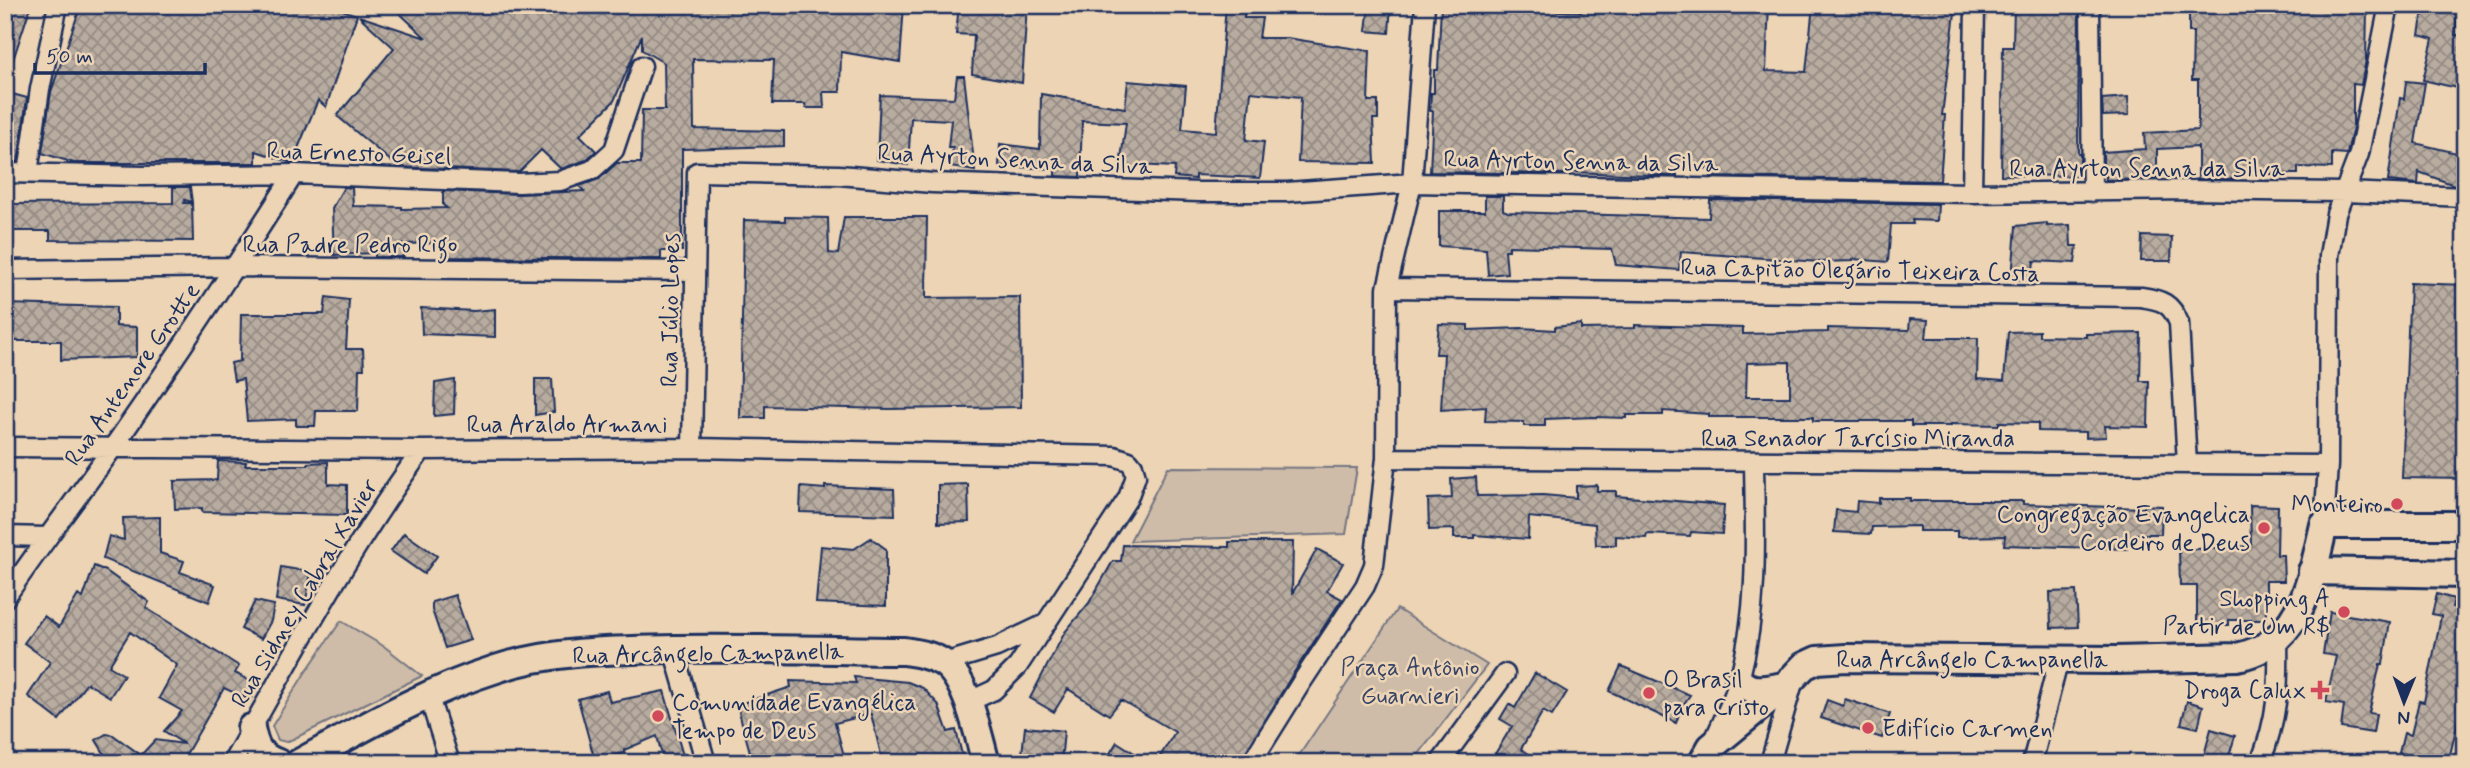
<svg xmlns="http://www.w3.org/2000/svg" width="2470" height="768" viewBox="0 0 2470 768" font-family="Mynerve,sans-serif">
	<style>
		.park { fill: #cebca8; stroke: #747683; stroke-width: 2 }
		.building { fill: url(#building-cross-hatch); stroke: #1b2f5e; stroke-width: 2; fill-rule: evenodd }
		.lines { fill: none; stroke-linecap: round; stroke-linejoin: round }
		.street-casing { stroke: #1b2f5e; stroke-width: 23 }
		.secondary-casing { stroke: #1b2f5e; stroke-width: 32 }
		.street { stroke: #ecd4b4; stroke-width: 18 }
		.secondary { stroke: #ecd4b4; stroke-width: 26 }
		.poi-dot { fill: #d1495b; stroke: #ecd4b4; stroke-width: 2.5 }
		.labels { text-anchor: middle; stroke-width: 5; stroke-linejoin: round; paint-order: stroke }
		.street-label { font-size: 24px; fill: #1b2f5e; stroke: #ecd4b4 }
		.poi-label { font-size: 24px; fill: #1b2f5e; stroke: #ecd4b4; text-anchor: end }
		.park-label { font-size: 24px; fill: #364469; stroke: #ecd4b4 }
	</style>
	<defs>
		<pattern id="building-cross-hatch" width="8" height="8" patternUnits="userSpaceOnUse" patternTransform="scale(1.75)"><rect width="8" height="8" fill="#b8ab9f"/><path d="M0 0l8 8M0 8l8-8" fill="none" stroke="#958c85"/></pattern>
	</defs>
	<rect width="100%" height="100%" fill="#ecd4b4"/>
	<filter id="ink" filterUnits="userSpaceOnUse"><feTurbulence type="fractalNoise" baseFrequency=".0143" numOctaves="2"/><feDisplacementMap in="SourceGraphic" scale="14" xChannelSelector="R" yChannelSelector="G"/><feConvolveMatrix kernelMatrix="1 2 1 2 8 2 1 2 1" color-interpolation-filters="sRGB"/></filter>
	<g filter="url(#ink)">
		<!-- park -->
		<path class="park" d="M1168,467L1357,468L1346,534L1130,541Z
			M1397,609L1487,665L1412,763H1294Z
			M341,621L385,647L422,676L293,739L286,742L278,740L272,726L305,673Z"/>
		<!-- building -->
		<path class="building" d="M5,5H31L9,72L5,71Z
			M81,5H328L357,15L326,107L318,100L292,163L256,151V163H74L42,153L51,92Z
			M391,5H904L900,62L841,52L840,92H823L824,108H806L805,104H772L774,60L693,59L694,129L784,131V146L682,149V251H661V259L443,257V243L403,244V257H375V253L334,255L332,208L344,187L352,188L353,206L402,207V209L447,208L443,205V191L519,194L584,191L579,186L599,179L617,163H641L642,110H665L664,63L642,50V35L614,101L580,135L596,151L586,160L561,169L541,150L519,172L398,167L337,116L394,48L359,16L426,38Z
			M959,5H1027L1022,83L972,74L974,35L956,34Z
			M1226,5H1244V18H1262L1259,38H1287L1370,51L1368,101H1378V119H1373L1375,163L1298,162L1301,97L1251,92L1246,140L1264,142L1260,178L1195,175V179L1174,177L1175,167L1137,165L1136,168L1120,166L1126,123L1082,121L1080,177L1055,176V169L999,166L1000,144L1040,149L1041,94L1125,108L1128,81L1186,86L1182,129L1216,132Z
			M1369,5H1391L1389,33L1366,31Z
			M1441,5L1517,6V9L1581,12V5H1769L1766,71L1806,72L1813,5H1956L1942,115H1945L1940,181L1711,177V169L1677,168V176L1570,172V174L1430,172L1433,111H1430L1431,93H1434V70H1438Z
			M2014,5H2079L2078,154H2080V176L2001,175L2003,47H2013Z
			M2189,5L2367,10L2366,60L2361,85L2353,84V127L2347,154L2332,153V168L2298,167V174H2237V179H2198V147L2157,149V179L2106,180V176H2103V152L2145,149L2144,133L2198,130V80H2192L2193,32H2189Z
			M2424,5H2458L2455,35H2465V90L2423,80L2433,39L2419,35Z
			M957,76H964L975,171L950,167L953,148H948L951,120L911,118L908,165L877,160L880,95L954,98Z
			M2406,81L2425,83L2415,143L2465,155V186L2454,185L2419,172L2418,184L2388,181L2400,98L2404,99Z
			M5,92L27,98L18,162H5Z
			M2128,97L2129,115L2103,116L2102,99Z
			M173,187H190L192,202L185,200L184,203H192L193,241L50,240V231H5V204L173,203Z
			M1485,196H1503V210L1508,212L1709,218L1710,200L1938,204L1937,221L1912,220L1913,224H1891L1888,262L1853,259V261L1820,262L1681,252L1679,270L1616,265L1612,249L1509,246V250H1505L1507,273L1488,275L1486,249L1439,246V211H1485Z
			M785,217L828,218L829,253L838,254L844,217H927L926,298L1020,297L1021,407L889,409L765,406V418H740L744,220L785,221Z
			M2047,223V226L2070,225L2071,246H2077L2075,263L2034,261L2032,280L2012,279L2016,226Z
			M2142,236L2172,237L2171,261H2141Z
			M2410,283L2465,285V479L2402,478Z
			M326,297L349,300L346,349H363L364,369H359L358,411H316L315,426H296V419L247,421L243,379L234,381L231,363L240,361L241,314H324Z
			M5,304L116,307V326L137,327V357L61,360V341H5Z
			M421,308L474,311L495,309V337L422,334Z
			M1910,319L1928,320L1926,338H1978L1977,379L2004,381L2008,332L2039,331V336L2086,337V334L2141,333L2140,381H2149L2148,427L2105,426L2106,437L2086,438V432L2038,431V423L1999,422V425L1951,424V426H1911V421H1813V417H1709V414L1663,411V415H1626V418L1594,417L1545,419V426H1524V422L1485,421L1486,407L1441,410L1444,354H1436L1439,324L1468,325V330L1521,328L1555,330V327L1581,324V329L1635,328V325L1743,328V334L1828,332V328L1909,330ZM1790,362V397H1746L1747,363Z
			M535,379H552L554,412L535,415Z
			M455,380L454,414L434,416L435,383Z
			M218,461L246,462L245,465H308V463L328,462V484L347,485V515L202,512V508L175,509L174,481L217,480Z
			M1476,477L1477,496L1543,495L1576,498V486L1597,485V491H1616V496L1724,505L1722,534L1691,532L1690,536L1647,534L1646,538L1616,536V545H1596L1595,524L1529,517L1528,539L1474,535V538H1454V529L1429,530L1428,499L1452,498L1451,479Z
			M968,484L969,522L938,523V485Z
			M825,486L894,489L895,515L800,512L801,487L825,489Z
			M1879,498H1910V501H2023V504L2144,508V505L2162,506L2161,534H2136L2135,546H2127V549L2004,545L2005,536L1957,537V531H1919V526L1872,527L1871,534L1834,532L1836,510L1856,512L1857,501L1879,503Z
			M2250,505L2278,506L2277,555H2283L2284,581H2266V620H2229V625H2197V586H2180L2179,550L2251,546Z
			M160,517V553L184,561L180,572L215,585L209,602L103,559L109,536L124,540L123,518Z
			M404,533L437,556L424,574L391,551Z
			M871,538L886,549V606L816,603L821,546L854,549Z
			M1229,542H1293L1292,594L1317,549L1343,563L1327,591L1342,599L1291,677L1240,763H1156L1175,732L1121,700L1109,715L1068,689L1054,712L1030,698L1065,632L1089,603L1113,561H1121L1123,545L1229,547Z
			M94,566L106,571L149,602L146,608L239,666L235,673L258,685L250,700L224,688L181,763H110L96,740L106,734L113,735L141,755L155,740L184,744L164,731L182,711L159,698L177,665L130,632L109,666L124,675L110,697L87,683L59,720L28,696L50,662L24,643L44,616L59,627L78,595L83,598Z
			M281,567L311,572L305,605L276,600Z
			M2076,591L2078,627L2051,628L2050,592Z
			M2437,594L2454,599L2452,607L2465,609V724L2458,721L2448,763L2399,753L2404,733L2411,735L2419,701L2424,702L2441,616L2432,614Z
			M455,595L471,640L445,648L432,610V602Z
			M255,601L274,605L271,621L261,639L241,629Z
			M2330,612L2390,622L2383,664H2380L2369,713L2376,714L2373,733L2341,728L2344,705L2326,702L2336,656L2323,654Z
			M1621,666L1690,695L1681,708L1676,723L1609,691Z
			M1535,673L1567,692L1552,716L1543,711L1521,749L1544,763H1510L1495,754L1512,726L1500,719L1509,704L1515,708Z
			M854,677L908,682L923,688L938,704L948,732L956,730L964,763H883L871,714L835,723L846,763H753L737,705L791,687L790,681L856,683Z
			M607,691L610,702L664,691L684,759L664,763L657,736L624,750V753L595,761L578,699Z
			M1845,699L1890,714L1882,738L1821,718L1827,700L1843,706Z
			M2187,701L2203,706L2198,728L2181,724Z
			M1025,727L1064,731L1061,763H1021Z
			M2211,729L2235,736L2227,763H2202Z
			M1117,742L1150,763H1104Z"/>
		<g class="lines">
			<!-- street casing -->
			<g class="street-casing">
				<path id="street" d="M2090,5L2092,192
					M5,173L143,176L294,174L519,183L560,181L592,170L614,150L642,66
					M28,173L40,89L58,5
					M1972,193L1975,5
					M5,270L235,267L694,271
					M1387,288L2141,297C2162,300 2171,303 2179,323L2187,464
					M5,447L422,450L692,448L1114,456L1129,461L1133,466L1136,476L1128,498L1018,666L994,690L968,702
					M692,448L697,172L839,175L932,183L1199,192H1287L1412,183L1972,193L2188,190L2345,192L2465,197
					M1386,458L2328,465
					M2324,525L2328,465L2329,256L2336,214L2359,154L2389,5
					M5,536L47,537
					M5,598C40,546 78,497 114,446C176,357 236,266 294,174
					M673,649L706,763
					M944,663L997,647L1045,624
					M428,694L450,763
					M1713,743C1722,721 1734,700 1740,677C1759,603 1755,538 1754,462
					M232,763C292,657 350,548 422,450
					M1251,763L1301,683L1365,586L1374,565L1386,458L1387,288L1412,183L1425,5
					M1440,763L1505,674
					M1770,763L1794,679
					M2032,763L2059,659
					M2260,763C2278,717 2279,687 2278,639"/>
			</g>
			<!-- secondary casing -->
			<g class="secondary-casing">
				<path id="secondary" d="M2312,571L2465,574
					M1739,680C1751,695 1768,688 1785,686
					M251,728C255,748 259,756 278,763
					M299,763C363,728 426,691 496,669C553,650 616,650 675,649C751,648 828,650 904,651C917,653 930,655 942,662C967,677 978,735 986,763
					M1702,763L1711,747L1785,686L1804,666L1817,660L1846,658L2116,660L2237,657C2302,644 2311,580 2324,525H2465"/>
			</g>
			<!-- street -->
			<use href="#street" class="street"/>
			<!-- secondary -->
			<use href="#secondary" class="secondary"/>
		</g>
	</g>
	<!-- markers -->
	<g class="poi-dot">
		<circle cx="2397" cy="504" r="7"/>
		<circle cx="2264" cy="528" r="7"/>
		<circle cx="2344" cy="612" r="7"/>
		<path d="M2316.5 679.5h7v7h7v7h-7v7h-7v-7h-7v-7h7z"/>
		<circle cx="1649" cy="693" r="7"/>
		<circle cx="658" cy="716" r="7"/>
		<circle cx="1868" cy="728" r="7"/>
	</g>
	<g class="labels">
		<!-- street labels -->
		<g class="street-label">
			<text transform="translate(359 153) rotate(2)" y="8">Rua Ernesto Geisel</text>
			<text transform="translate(1015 159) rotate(3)" y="8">Rua Ayrton Senna da Silva</text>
			<text transform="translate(1581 161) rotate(1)" y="8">Rua Ayrton Senna da Silva</text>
			<text x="2147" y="176">Rua Ayrton Senna da Silva</text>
			<text x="350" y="252">Rua Padre Pedro Rigo</text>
			<text transform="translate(1860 270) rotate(1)" y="8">Rua Capitão Olegário Teixeira Costa</text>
			<text transform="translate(670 310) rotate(-89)" y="8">Rua Júlio Lopes</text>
			<text transform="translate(132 374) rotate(-55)" y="8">Rua Antenore Grotte</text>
			<text x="567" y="432">Rua Araldo Armani</text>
			<text x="1858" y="446">Rua Senador Tarcísio Miranda</text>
			<text transform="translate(304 593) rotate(-59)" y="8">Rua Sidney Cabral Xavier</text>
			<text transform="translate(708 653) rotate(-1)" y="8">Rua Arcângelo Campanella</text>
			<text x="1972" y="667">Rua Arcângelo Campanella</text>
		</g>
		<!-- poi labels -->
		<g class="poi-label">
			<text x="2383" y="512">Monteiro</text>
			<text x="2250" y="522">Congregação Evangelica<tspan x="2250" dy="28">Cordeiro de Deus</tspan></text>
			<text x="2330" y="606">Shopping A<tspan x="2330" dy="28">Partir de Um R$</tspan></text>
			<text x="1663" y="687" text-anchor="start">O Brasil<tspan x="1663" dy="28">para Cristo</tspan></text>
			<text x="2306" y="698">Droga Calux</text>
			<text x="672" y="710" text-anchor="start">Comunidade Evangélica<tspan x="672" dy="28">Tempo de Deus</tspan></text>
			<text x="1882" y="736" text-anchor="start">Edifício Carmen</text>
		</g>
		<!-- park labels -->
		<g class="park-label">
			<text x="1410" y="675">Praça Antônio<tspan x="1410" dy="28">Guarnieri</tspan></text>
		</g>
	</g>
	<!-- margin -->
	<rect width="2470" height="768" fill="none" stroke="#ecd4b4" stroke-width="28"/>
	<rect x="14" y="14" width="2442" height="740" fill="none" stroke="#1b2f5e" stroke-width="2.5" filter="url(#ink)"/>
	<!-- north arrow -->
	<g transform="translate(2404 702) rotate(181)" stroke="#ecd4b4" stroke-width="5" paint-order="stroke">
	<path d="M0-5L12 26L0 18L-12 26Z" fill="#1b2f5e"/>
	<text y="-10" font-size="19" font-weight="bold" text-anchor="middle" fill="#1b2f5e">N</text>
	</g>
	<!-- scale -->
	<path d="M35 63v10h170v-10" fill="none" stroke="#1b2f5e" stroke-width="3.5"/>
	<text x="46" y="63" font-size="21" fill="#1b2f5e" stroke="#ecd4b4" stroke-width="5" paint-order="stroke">50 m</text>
</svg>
